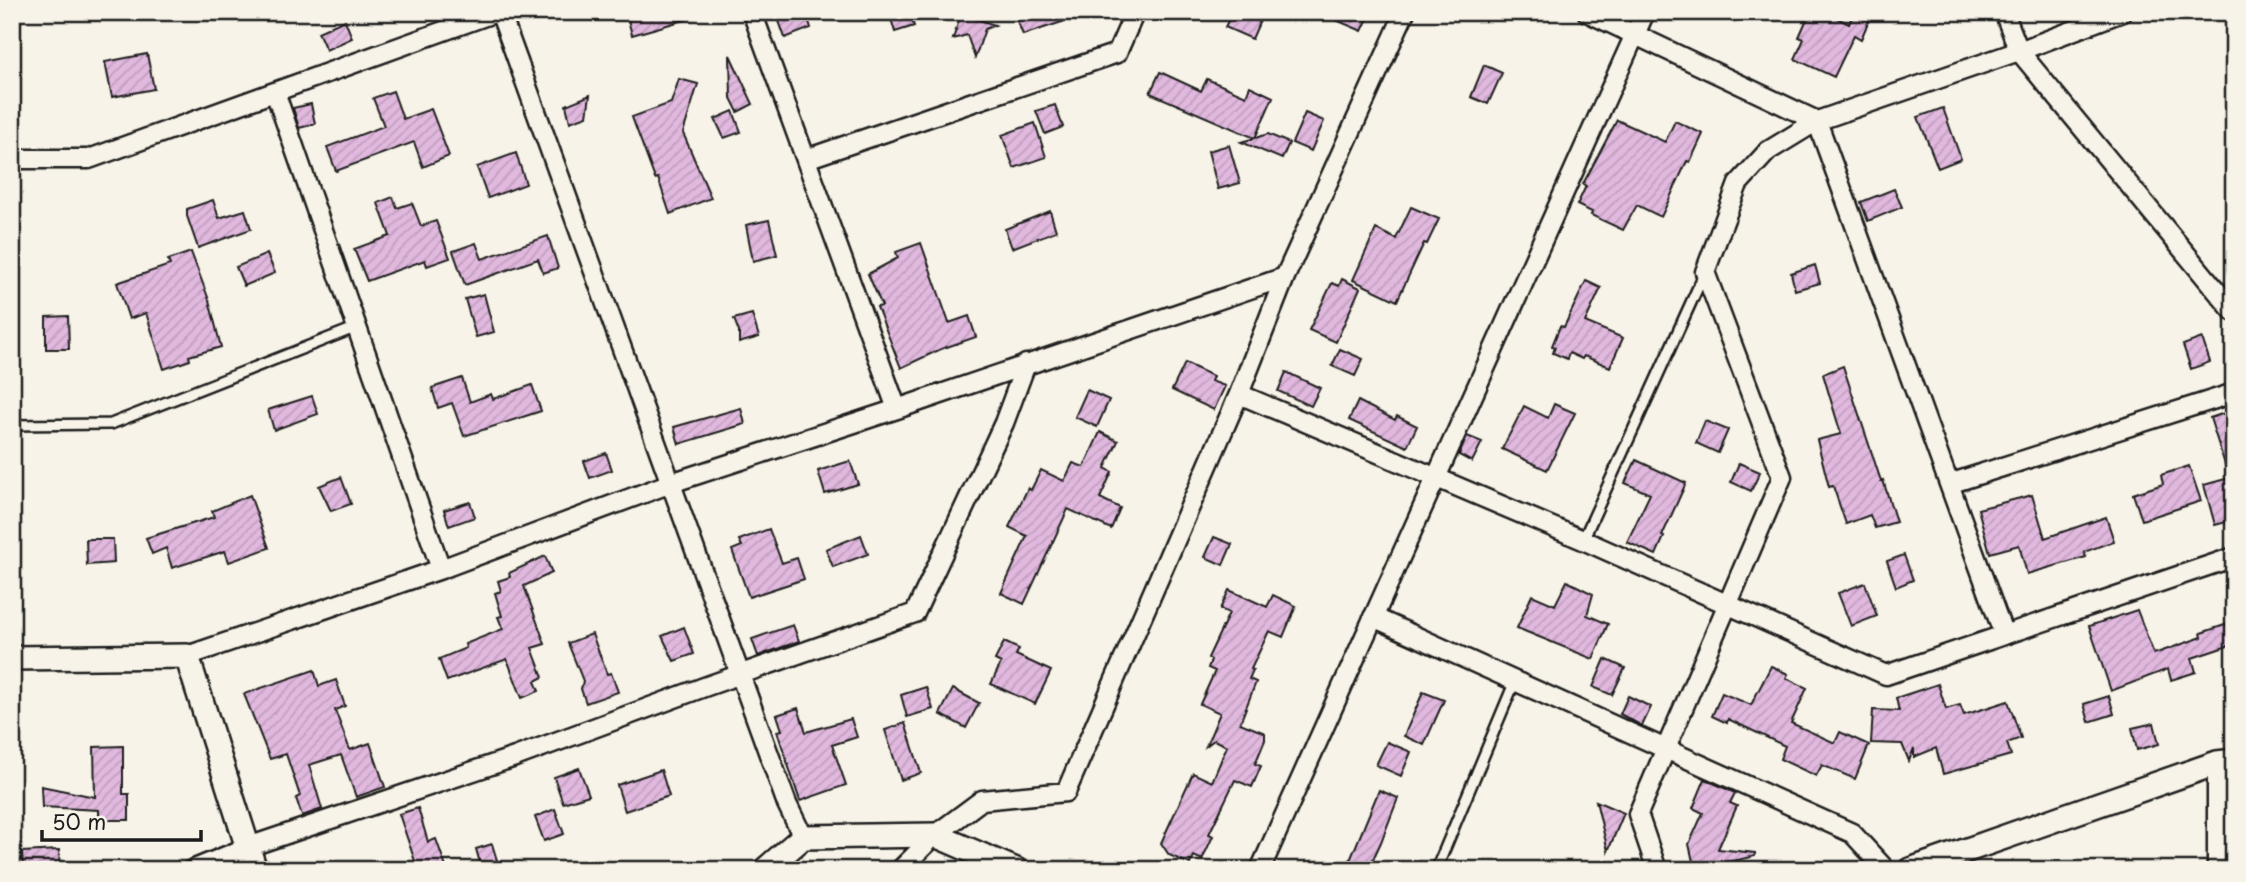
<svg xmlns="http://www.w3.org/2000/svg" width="2246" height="882" viewBox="0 0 2246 882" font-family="'Playpen Sans',sans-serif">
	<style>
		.building { fill: url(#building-hatch); stroke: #1c1c1c; stroke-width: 2 }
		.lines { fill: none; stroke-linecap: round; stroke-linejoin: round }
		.service-casing { stroke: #1c1c1c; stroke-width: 14 }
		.minor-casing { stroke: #1c1c1c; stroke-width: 23 }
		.tertiary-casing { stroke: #1c1c1c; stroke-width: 28 }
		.service { stroke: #f7f3e8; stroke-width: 9 }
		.minor { stroke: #f7f3e8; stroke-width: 18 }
		.tertiary { stroke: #f7f3e8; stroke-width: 23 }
	</style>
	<defs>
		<pattern id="building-hatch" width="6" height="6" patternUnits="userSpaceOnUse" patternTransform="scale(1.75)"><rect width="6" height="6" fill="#e1b8de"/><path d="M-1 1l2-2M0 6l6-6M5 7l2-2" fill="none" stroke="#c09ebe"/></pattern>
	</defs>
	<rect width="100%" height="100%" fill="#f7f3e8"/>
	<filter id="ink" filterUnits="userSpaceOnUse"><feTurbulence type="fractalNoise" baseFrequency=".0143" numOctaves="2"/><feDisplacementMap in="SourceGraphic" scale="14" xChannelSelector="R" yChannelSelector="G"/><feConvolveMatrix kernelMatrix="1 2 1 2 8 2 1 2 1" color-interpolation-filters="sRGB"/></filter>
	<g filter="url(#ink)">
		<!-- building -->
		<path class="building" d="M626,12H694L695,17L632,35Z
			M793,12H806L811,28L785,38L778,18Z
			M889,12H909L914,26L895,32Z
			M1049,12H1073L1074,18L1023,35L1016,18Z
			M1232,12H1253L1262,16L1252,39L1225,27Z
			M1317,12H1371L1362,31Z
			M1810,12H1826L1849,24L1854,12L1870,18L1861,39L1854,35L1834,77L1795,59L1804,39L1799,37Z
			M959,13L995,25L985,29L975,58L967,35L953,39L960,17Z
			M345,20L352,38L326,50L318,32Z
			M147,54L154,89L112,97L105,62Z
			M730,55L753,104L738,112L731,98Z
			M1484,65L1502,73L1488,104L1471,97Z
			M1160,72L1201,91L1207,79L1246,96L1250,86L1273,97L1255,138L1268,134L1289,143L1282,159L1241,142L1255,138L1150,93Z
			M679,79L698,84L683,133L711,198L670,214L658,178L655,179L632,117L671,103Z
			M393,91L403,119L431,109L449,156L423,167L414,142L336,171L327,147L384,126L373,98Z
			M590,95L587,116L570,122L566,105Z
			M311,104L315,124L299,128L293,108Z
			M1055,105L1063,127L1045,134L1036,111Z
			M1943,108L1961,159L1938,168L1918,117Z
			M733,111L741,132L724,138L715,119Z
			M1305,113L1324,121L1311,151L1292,143Z
			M1617,120L1665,142L1675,121L1703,134L1690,162L1687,161L1661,217L1637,205L1623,230L1591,215L1592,212L1577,205L1586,186L1583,184Z
			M1035,123L1046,157L1014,168L1002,135Z
			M1229,145L1240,183L1218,189L1208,151Z
			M516,153L526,184L488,198L477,167Z
			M1894,189L1902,207L1868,221L1861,202Z
			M393,197L397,208L412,203L421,226L436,221L450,258L427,266L425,260L367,281L354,249L390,236L378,203Z
			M213,200L219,218L245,210L251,229L198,248L187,216V209Z
			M1411,207L1439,219L1427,244L1424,243L1397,301L1353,280L1376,229L1396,239Z
			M1050,211L1056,231L1012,248L1005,229Z
			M769,220L777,255L753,261L746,225Z
			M548,236L558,268L543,273L538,259L465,285L453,251L476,243L482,259Z
			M921,243L949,323L969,316L976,337L941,349L901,368L877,307L882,306L868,274L898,258L896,252Z
			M191,252L209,300L221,347L189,356L190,360L164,369L146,313L129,319L117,283L170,265L168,260Z
			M267,254L275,273L244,286L236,267Z
			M1815,265L1820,283L1795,290L1791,273Z
			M1342,279L1360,288L1336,342L1309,330L1332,283L1339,286Z
			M1586,281L1601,288L1585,322L1623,338L1610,367L1584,356L1582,359L1569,353L1567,359L1553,353L1555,347L1552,346L1560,326L1564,327Z
			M484,294L494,332L476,337L465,299Z
			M752,314L759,337L739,343V332L734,319Z
			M68,316L69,349H46V317Z
			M2202,338L2210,362L2191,369L2183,345Z
			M1340,349L1363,359L1355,376L1332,366Z
			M1185,363L1213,376L1211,381L1225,386L1214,410L1172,390Z
			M1843,366L1881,481L1883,480L1896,522L1875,528L1870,515L1846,524L1833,486L1829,487L1817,440L1841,434L1823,374Z
			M1286,372L1320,388L1311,406L1278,391Z
			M462,378L470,402L491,394L493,399L532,385L541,411L464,436L452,403L438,408L432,388Z
			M1087,390L1109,400L1097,427L1075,417Z
			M312,396L318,414L274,430L268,410Z
			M1358,401L1395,420L1397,416L1417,426L1407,447L1349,420Z
			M1554,404L1575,413L1547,470L1502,449L1524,406L1548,418Z
			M741,408L745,424L679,444L674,427Z
			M2234,410V477H2229L2210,418Z
			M1705,421L1728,430L1718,453L1696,443Z
			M1100,432L1118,441L1105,468L1112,472L1100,498L1120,508L1111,529L1068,509L1024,604L1001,593L1027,536L1009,527L1028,488L1031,490L1041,470L1064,481L1073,463L1084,467Z
			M1467,436L1482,442L1472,462L1459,455Z
			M606,453L612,470L590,478L584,461Z
			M1636,460L1686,483L1662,536L1664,537L1656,555L1627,542L1650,494L1625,483Z
			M850,461L858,484L825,494L818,471Z
			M1739,463L1760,472L1751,491L1731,482Z
			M2189,466L2201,501L2142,520L2133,494L2163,484L2161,475Z
			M341,477L351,504L331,511L319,486Z
			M2229,478L2234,498V520L2215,525L2204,485Z
			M250,495L269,548L229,562L225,551L172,568L166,548L152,554L146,538L214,517L212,511Z
			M2032,495L2045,538L2106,517L2114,541L2084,552L2086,557L2027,574L2019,545L1990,553L1978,509Z
			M470,502L475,517L449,526L444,510Z
			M769,529L782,563L797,558L804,579L749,597L732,550L742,546L739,540Z
			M861,535L868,554L833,567L826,549Z
			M1214,537L1232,544L1223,565L1205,557Z
			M86,539H113L114,563L87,565Z
			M1904,555L1913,580L1896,587L1887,561Z
			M545,556L552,573L524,586L545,644L532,648L543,677L535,681L539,691L522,698L507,659L447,681L439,659L466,648L465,644L503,629L498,617L502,616L495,593L501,591L498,581L510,577L509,573Z
			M1567,581L1593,594L1587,615L1608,624L1593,659L1517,628L1532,595L1555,605Z
			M1865,583L1877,616L1851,626L1838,593Z
			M1229,590L1267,607L1273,595L1296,606L1283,637L1269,631L1251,669L1253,670L1249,679L1256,682L1240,723L1265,733V740L1255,764L1261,766L1252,787L1235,780L1209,834L1213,836L1202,860L1194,856L1190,864L1169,855L1161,843L1193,773L1212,782L1227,746L1214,740L1206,746L1220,713L1200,704L1215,671L1208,668L1211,660L1208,658L1229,613L1220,609Z
			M2137,610L2154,654L2202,637L2201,633L2234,622V644L2192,658L2196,672L2171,680L2168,669L2111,691L2089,626Z
			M793,625L799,641L758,656L752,639Z
			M684,627L694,654L674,661L662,636Z
			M592,634L607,674L611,673L618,692L586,703L581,689L583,681L568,643Z
			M1004,642L1019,649L1016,655L1051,671L1035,704L991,684L1001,663L995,660Z
			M1605,659L1625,668L1612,695L1593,687Z
			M1771,666L1788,674L1786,678L1807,688L1791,723L1835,743L1840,732L1869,745L1855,779L1822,765L1816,776L1780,759L1785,746L1728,719L1727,723L1712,716L1722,693L1751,705Z
			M314,670L319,686L336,680L345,706L335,710L350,750L370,743L385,787L356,797L341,755L309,765L322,809L302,816L296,798L300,796L286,754L270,759L244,694Z
			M1938,684L1946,709L1960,705L1964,715L2008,701L2021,738L2007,743L2011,755L1943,774L1936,748L1914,757V748L1909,761L1902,744L1871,743L1873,710L1899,711L1896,698Z
			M926,687L933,709L907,717L901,695Z
			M953,689L979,703L966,728L940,714Z
			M1423,692L1444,700L1424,745L1404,736Z
			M1628,696L1651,707L1642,726L1620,714Z
			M2109,696L2114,714L2089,722L2084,704Z
			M798,708L806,732L851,719L857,737L832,745L846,785L800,801L777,731L782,730L777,715Z
			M905,723L921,773L901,780L885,730Z
			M2154,723L2159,744L2137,750L2132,728Z
			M1387,742L1411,752L1401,776L1376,765Z
			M123,746V794H129V820H99V810L42,807L41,786L95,797L94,747Z
			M579,768L589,795L563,803L554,777Z
			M661,770L669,796L625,811L617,785Z
			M1705,779L1735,793L1730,803L1737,806L1718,849L1755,853V856L1695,870L1689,844L1703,813L1693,808Z
			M1379,790L1398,798L1381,842L1368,870H1346Z
			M1596,801L1624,813L1608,851Z
			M418,808L428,842L436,839L447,870H418L399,814Z
			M555,809L564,834L544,841L535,817Z
			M492,844L500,870H482L476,849Z
			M59,850L60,870H23L22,852Z"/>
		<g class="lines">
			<!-- service casing -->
			<g class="service-casing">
				<path id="service" d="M12,425L111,424L357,327
					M1583,540L1704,274
					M1436,870L1515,681"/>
			</g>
			<!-- minor casing -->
			<g class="minor-casing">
				<path id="minor" d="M500,12L787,804L803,837
					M752,12L897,409
					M1587,12L1817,121L2004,635
					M2004,12L2019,51L2234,312
					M275,92L441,569
					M12,159H89L496,12
					M806,159L1117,53L1135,12
					M1239,394L1583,540L1886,675L2234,557
					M1949,484L2234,393
					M1373,617L1852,833L1886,870
					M187,656L441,569L671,483L897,409L1285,277
					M2217,763V870
					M192,870L248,847L515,757L707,686L915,613L1004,423L1026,364
					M900,870L935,835L982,800L1066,792L1239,394L1285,277L1405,12
					M1260,870L1645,12
					M1657,870L1638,814L1782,477L1705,272L1738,184L1768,151L1817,121L2019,51L2122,12"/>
			</g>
			<!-- tertiary casing -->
			<g class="tertiary-casing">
				<path id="tertiary" d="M12,658L187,656L255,870
					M765,870L803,837L935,835L1016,870
					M1910,870L2217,763L2234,761"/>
			</g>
			<!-- service -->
			<use href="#service" class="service"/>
			<!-- minor -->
			<use href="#minor" class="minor"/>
			<!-- tertiary -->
			<use href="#tertiary" class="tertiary"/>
		</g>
	</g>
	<!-- margin -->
	<rect width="2246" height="882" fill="none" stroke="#f7f3e8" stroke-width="42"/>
	<rect x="21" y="21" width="2204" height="840" fill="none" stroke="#1c1c1c" stroke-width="2.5" filter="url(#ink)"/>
	<!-- scale -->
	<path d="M42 830v10h159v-10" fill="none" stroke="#1c1c1c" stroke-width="3.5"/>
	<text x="52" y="830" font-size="21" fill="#1c1c1c" stroke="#f7f3e8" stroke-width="5" paint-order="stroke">50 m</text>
</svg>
